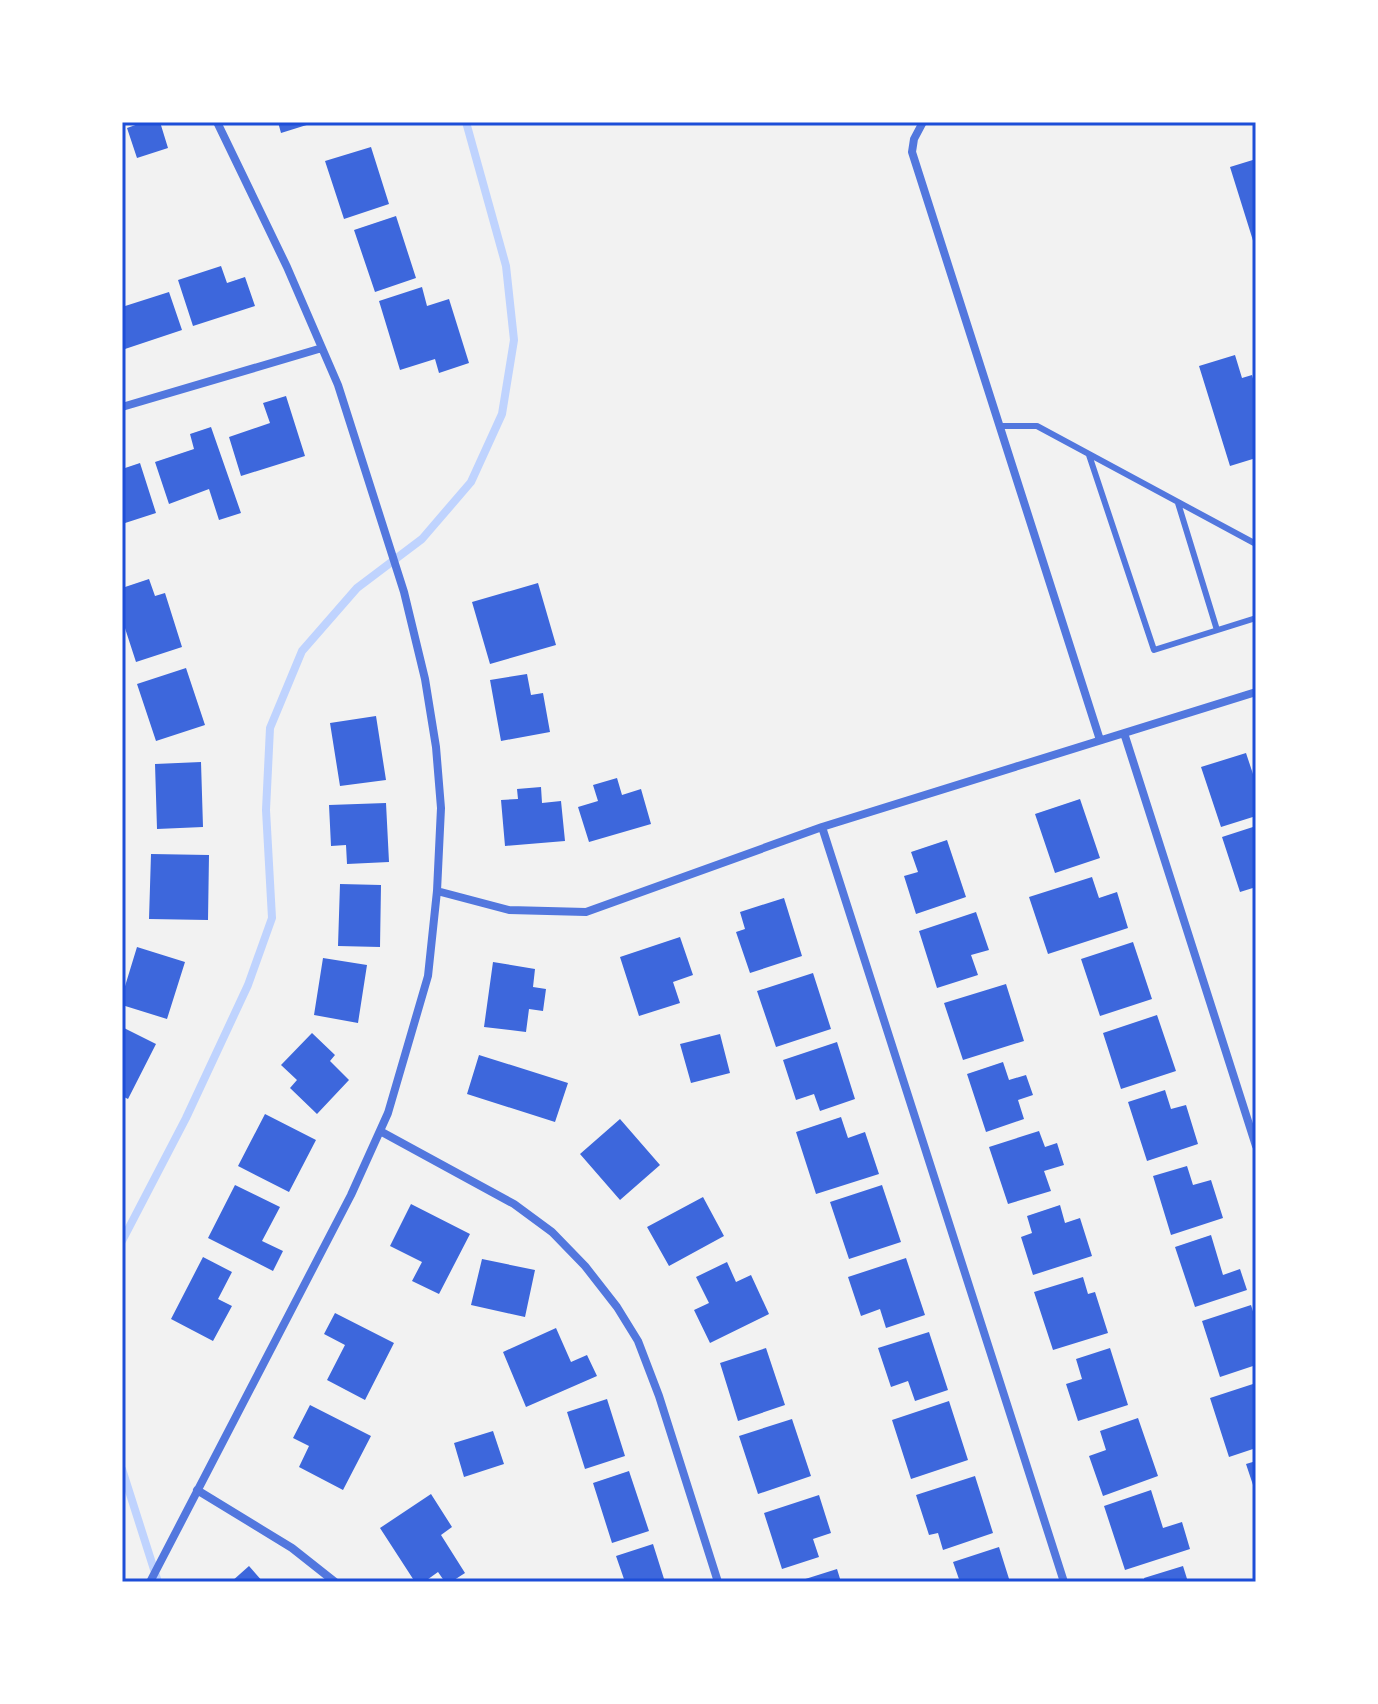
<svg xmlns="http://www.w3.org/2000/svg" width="1378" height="1704" viewBox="0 0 1378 1704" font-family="Literata,serif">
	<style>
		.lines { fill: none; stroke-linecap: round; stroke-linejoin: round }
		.stream { stroke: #bfd3fe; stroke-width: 8 }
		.building { fill: #3d67dc }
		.service { stroke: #5277de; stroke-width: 6 }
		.minor { stroke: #5277de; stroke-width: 8 }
		.neatline { fill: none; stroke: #1d4ed8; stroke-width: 3 }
	</style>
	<rect width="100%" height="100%" fill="#f2f2f2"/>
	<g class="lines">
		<!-- stream -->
		<path class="stream" d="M122,1241L186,1118L248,985L272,918L266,810L270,728L302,651L357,588L422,539L471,482L502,414L514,340L506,266L466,122
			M122,1469L158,1582"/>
	</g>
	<!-- building -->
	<path class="building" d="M144,122H160L168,148L137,158L127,128Z
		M278,122H313V123L281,133Z
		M371,147L389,204L344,219L325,161Z
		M1256,159V247H1255L1230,167Z
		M396,216L416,278L375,292L354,230Z
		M221,266L227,283L245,277L255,306L193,326L178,280Z
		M422,287L427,306L449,299L469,363L439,373L435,359L400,370L379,301Z
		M169,292L182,330L122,350V307Z
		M1235,355L1242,378L1252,375L1256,389V458L1230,466L1199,366Z
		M286,396L305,456L241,476L229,437L270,423L263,403Z
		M211,427L241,513L219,520L209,489L169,504L155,462L194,449L190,434Z
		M140,463L156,513L122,524V469Z
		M149,579L155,596L165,593L182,647L136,662L122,619V588Z
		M538,583L556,645L490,664L472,602Z
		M186,668L205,725L156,741L137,684Z
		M527,674L531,695L543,693L550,732L501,741L490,680Z
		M376,716L386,780L340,786L330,723Z
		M1246,753L1253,774L1256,773V816L1221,827L1201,767Z
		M201,762L203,827L157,829L155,764Z
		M617,778L622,795L641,789L651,824L589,842L578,807L598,801L593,785Z
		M541,787L542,803L561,801L565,841L505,846L501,800L518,799L517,789Z
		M1080,799L1100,858L1055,873L1035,814Z
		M386,803L389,862L347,864L346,845L331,846L329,805Z
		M1256,826V887L1240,892L1222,837Z
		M947,840L966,897L916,914L904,876L918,872L911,852Z
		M151,854L209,855L208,920L149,919Z
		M1092,877L1099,898L1117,892L1128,928L1048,954L1029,897Z
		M340,884L381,885L380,947L338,946Z
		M784,898L802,956L750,973L736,932L745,929L740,912Z
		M976,912L989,950L971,955L978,975L937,988L919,931Z
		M680,937L693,975L673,982L680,1003L639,1016L620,957Z
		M1133,942L1152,999L1100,1016L1081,959Z
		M137,947L185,962L167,1019L122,1005V996Z
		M323,958L367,965L358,1023L314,1015Z
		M493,962L535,969L533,987L546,989L543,1011L529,1009L526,1032L484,1027Z
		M813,973L831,1029L776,1047L757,991Z
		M1006,984L1024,1041L963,1060L944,1003Z
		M1157,1015L1176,1071L1121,1089L1103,1033Z
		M122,1027L156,1044L128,1099L122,1096Z
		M312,1033L335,1055L330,1061L349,1080L317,1114L290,1088L297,1080L281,1065Z
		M720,1034L730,1073L691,1083L680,1044Z
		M837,1042L855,1099L820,1111L814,1094L796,1100L783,1060Z
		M479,1055L568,1083L555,1122L467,1094Z
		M1003,1062L1009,1080L1026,1075L1033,1095L1018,1100L1024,1119L986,1132L967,1074Z
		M1165,1090L1171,1109L1186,1105L1198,1144L1147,1161L1128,1102Z
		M265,1114L316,1140L289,1192L238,1166Z
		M841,1117L848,1138L865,1132L879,1174L816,1194L796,1132Z
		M620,1119L660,1165L620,1200L580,1154Z
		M1039,1131L1045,1147L1057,1143L1064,1165L1044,1171L1051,1191L1008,1204L989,1147Z
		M1187,1166L1193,1185L1211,1180L1223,1218L1171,1235L1153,1176Z
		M235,1185L280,1207L262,1241L283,1251L273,1271L208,1238Z
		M882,1185L901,1242L849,1259L830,1202Z
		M703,1197L724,1236L669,1266L647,1227Z
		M411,1204L470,1234L439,1294L412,1281L422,1262L390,1246Z
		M1060,1205L1065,1223L1080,1218L1092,1256L1033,1275L1021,1237L1032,1233L1027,1216Z
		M1211,1235L1223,1275L1240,1269L1247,1290L1195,1307L1175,1247Z
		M203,1257L232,1272L218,1299L232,1306L213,1341L171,1319Z
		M906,1258L925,1315L886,1328L880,1309L861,1316L848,1277Z
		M482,1259L535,1270L525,1317L471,1305Z
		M727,1262L736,1282L751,1275L769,1314L710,1343L694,1310L709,1303L696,1277Z
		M1083,1277L1088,1294L1095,1292L1108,1333L1053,1350L1034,1292Z
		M1251,1305L1256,1321V1365L1220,1377L1202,1321Z
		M335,1313L394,1343L365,1400L327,1380L345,1345L324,1334Z
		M556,1328L571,1362L587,1355L597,1376L526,1407L503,1352Z
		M929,1332L948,1390L915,1401L908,1381L891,1387L878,1348Z
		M766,1348L785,1405L738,1421L720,1363Z
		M1110,1348L1128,1405L1078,1421L1066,1384L1082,1379L1076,1359Z
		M1256,1383V1448L1229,1457L1210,1398Z
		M607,1399L625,1456L585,1469L567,1412Z
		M949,1401L968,1460L911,1479L892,1420Z
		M310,1405L371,1436L343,1490L299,1467L309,1446L293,1438Z
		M1138,1418L1158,1476L1103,1496L1089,1456L1106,1450L1100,1431Z
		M792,1419L811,1476L758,1494L739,1436Z
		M493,1431L504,1464L464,1477L454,1443Z
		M1256,1461V1491H1255L1246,1464Z
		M629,1471L649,1531L612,1543L593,1483Z
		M975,1476L993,1533L943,1550L938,1533L929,1535L916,1495Z
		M1151,1490L1163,1528L1182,1522L1190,1549L1125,1570L1104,1506Z
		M431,1494L452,1527L441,1535L465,1573L451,1582H445L438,1572L424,1582H415L380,1528Z
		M819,1495L831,1533L813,1539L819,1557L782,1569L764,1513Z
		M653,1544L665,1582H625L616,1556Z
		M999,1547L1010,1582H960L953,1562Z
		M249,1566L263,1582H231Z
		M1183,1566L1188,1582H1145L1144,1578Z
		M837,1569L841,1582H799V1581Z"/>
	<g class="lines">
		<!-- service -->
		<path class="service" d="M999,426H1037L1256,544
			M1089,455L1154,650L1256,618
			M1178,503L1217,630"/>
		<!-- minor -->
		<path class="minor" d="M923,122L914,139L912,152L1100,740
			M122,407L322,348
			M1124,733L1256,1146
			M822,827L1064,1582
			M437,891L509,910L586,912L822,827L1256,692
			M380,1131L514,1204L552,1232L585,1266L617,1307L638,1341L659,1396L718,1582
			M197,1490L292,1548L335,1582
			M150,1582L351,1195L388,1113L428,976L437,891L441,808L436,747L425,679L404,592L338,385L287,267L217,122"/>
	</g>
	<!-- border -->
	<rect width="1378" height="1704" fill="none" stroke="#ffffff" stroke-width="248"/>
	<rect x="124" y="124" width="1130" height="1456" class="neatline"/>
</svg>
